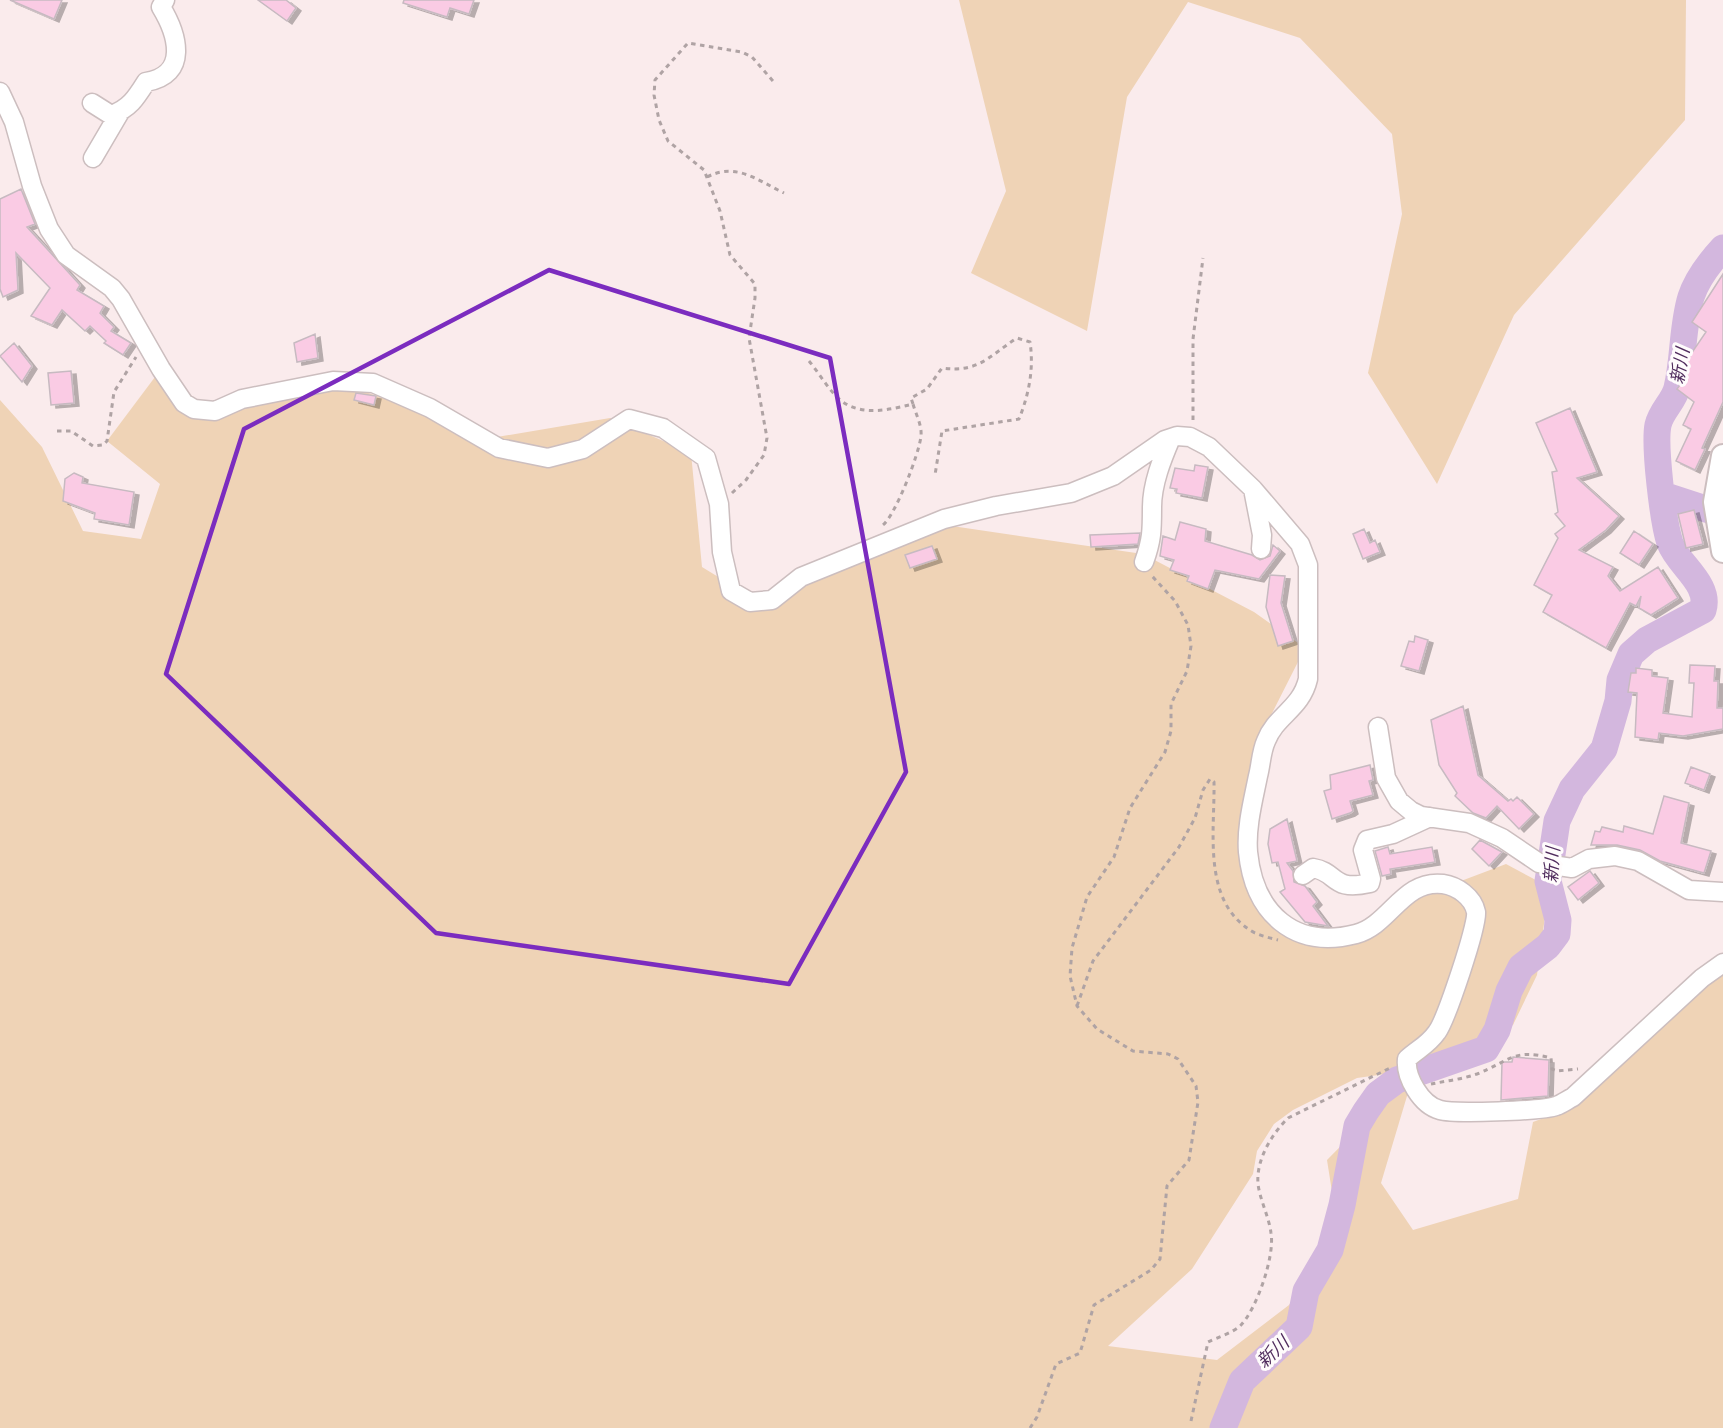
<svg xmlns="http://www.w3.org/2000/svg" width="1723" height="1428" viewBox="0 0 1723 1428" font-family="Bitter,'Noto Sans JP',serif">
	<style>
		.green { fill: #efd3b6 }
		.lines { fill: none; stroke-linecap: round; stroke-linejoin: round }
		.river { stroke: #d3b7de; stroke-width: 27 }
		.building { fill: #facbe4; stroke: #c7bac1; stroke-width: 1.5; filter: url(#shadow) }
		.minor-casing { stroke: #ccbebf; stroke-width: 21 }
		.major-casing { stroke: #ccbebf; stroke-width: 26 }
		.path { stroke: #afa3a4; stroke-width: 3; stroke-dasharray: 4.5 4.5; stroke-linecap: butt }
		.minor { stroke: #fff; stroke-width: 18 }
		.major { stroke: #fff; stroke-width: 22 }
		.marked { fill: none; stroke: #7b2cbf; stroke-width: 4.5; stroke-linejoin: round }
		.labels { text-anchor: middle; stroke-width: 6; stroke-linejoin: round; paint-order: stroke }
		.water-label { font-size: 18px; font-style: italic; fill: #512d5e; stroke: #fffcfc }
	</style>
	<defs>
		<filter id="shadow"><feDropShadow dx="5" dy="3" stdDeviation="0" flood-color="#0004"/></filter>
	</defs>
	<rect width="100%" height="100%" fill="#faebec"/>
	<!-- green -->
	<path class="green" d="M959,0H1686L1685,120L1514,315L1437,484L1368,373L1402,214L1392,134L1300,38L1188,2L1127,97L1087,331L971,273L1006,191Z
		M161,369L208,410L333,381L497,437L610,418L691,453L702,567L751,597L802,583L945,525L1143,554L1254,612L1301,645L1302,654L1257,743L1256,903L1343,943L1408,901L1506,864L1549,887L1537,975L1513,1025L1440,1057L1393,1073L1357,1078L1293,1110L1274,1124L1257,1151L1253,1174L1192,1269L1108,1346L1217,1360L1289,1305L1338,1230L1327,1160L1392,1094L1410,1086L1381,1183L1413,1230L1518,1199L1533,1122L1560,1112L1723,970V1428H0V400L42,447L83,531L141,539L160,484L107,441Z"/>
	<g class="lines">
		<!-- river -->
		<path class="river" d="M1663,495L1712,511L1723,520
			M1223,1428L1242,1381L1299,1327L1306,1291L1330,1250L1342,1205L1357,1126L1366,1111L1378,1094L1397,1080L1486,1049L1497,1030L1509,991L1521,967L1548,946L1557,934L1558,920L1548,881L1557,821L1572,789L1604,749L1618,701L1620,680L1631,654L1647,640L1703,610C1711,584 1678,565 1670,543C1663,522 1654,445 1658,425C1661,411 1674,401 1677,388C1684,359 1682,326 1691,297C1697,279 1710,262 1723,248"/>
	</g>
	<!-- building -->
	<path class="building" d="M10,0H62L54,19Z
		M258,0H286L296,8L287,21Z
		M404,0H474L469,14L450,8L447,17L403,3Z
		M21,189L35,224L27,227L80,285L77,290L104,306L100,313L114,327L111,331L131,343L123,355L104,343L106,341L90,326L85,331L62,310L52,325L31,316L50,288L16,253L18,290L3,297L0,289V199Z
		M1723,274V402L1702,448L1705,449L1695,470L1676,461L1691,429L1683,425L1694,402L1677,389L1685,378L1678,373L1706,332L1692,322Z
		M315,334L318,358L297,362L294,343Z
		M14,343L32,366L22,382L0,356Z
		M71,371L74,403L51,405L48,373Z
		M356,393L376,396L374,405L354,400Z
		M1570,408L1597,472L1577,478L1619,516L1606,530L1579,550L1613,567L1608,576L1620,591L1658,567L1678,598L1651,615L1639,608L1641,596L1636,606L1630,603L1606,648L1543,612L1552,595L1534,585L1558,538L1555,534L1565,526L1555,514L1558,512L1552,472L1557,471L1536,423Z
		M1195,465L1208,467L1202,498L1176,493L1177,489L1170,488L1175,468L1194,471Z
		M74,473L83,477L82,483L134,492L129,525L94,519L95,513L63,501L65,479Z
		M1694,510L1703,544L1686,548L1678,514Z
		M1180,522L1206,529L1205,541L1252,555L1260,560L1270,556L1273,545L1280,551L1259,579L1215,570L1208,589L1187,581L1189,576L1170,570L1174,560L1160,556L1163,536L1175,540Z
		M1364,529L1370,543L1375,540L1380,552L1363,559L1353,534Z
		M1634,531L1653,544L1639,565L1620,553Z
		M1140,533L1138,544L1091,547L1090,535Z
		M932,546L937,559L910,568L905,555Z
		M1270,575L1285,576L1281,603L1293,641L1278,646L1266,607Z
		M1415,636L1428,640L1419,671L1401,666L1409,641L1414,642Z
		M1690,665L1715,666L1714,681H1718L1717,708H1723V729L1683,736L1659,733L1658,740L1635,737L1637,693L1628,692L1631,673H1636V668L1652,670V676L1668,678L1663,713L1692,717L1694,683H1689Z
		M1463,706L1478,775L1508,801L1511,799L1513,801L1517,797L1534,814L1519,829L1497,806L1486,818L1473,813L1455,796L1457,793L1439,765L1431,720Z
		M1370,765L1373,780L1369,781L1373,795L1350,801L1353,811L1350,813L1332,819L1324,791L1331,789L1330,775Z
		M1691,767L1710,774L1704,790L1685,783Z
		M1664,796L1689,803L1681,843L1711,851L1704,873L1660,861L1640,850L1617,845H1591L1595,831L1600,832L1602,827L1623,832L1624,826L1653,834Z
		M1287,819L1297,861L1287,863L1293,871L1294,882L1305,886L1317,902L1313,906L1328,926L1305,922L1280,892L1285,889L1278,862L1272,863L1268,844L1270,829Z
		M1480,840L1502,852L1489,866L1472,849Z
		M1388,847L1390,854L1432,847L1435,862L1390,869L1391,874L1382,876L1375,851Z
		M1590,871L1599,883L1578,900L1568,887Z
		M1513,1057L1549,1060L1548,1096L1501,1100L1502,1062H1512Z"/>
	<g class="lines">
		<!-- minor casing -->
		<g class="minor-casing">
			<path id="minor" d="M0,92L14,122L32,186L49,229L66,255L112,288L121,299L161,369L184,403L194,409L215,411L242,399L333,381L373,383L430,408L499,448L548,458L583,449L629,419L663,428L706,458L719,504L722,552L731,591L750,602L772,600L801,577L944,519L996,506L1071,493L1113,476L1165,440L1177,436L1190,437L1209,447L1253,489L1300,544L1308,565V679C1301,709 1276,715 1266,741C1261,752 1261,765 1258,776C1253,801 1246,827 1248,852C1254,913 1294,950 1356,934C1390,925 1403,879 1443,884C1457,886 1473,897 1476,912C1478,925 1446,1020 1437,1032C1428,1045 1418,1049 1407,1059C1405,1077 1421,1105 1440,1110C1454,1114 1543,1111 1556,1106C1562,1104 1567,1100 1573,1097L1702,978L1723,963
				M92,103L111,115C129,109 136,98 146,82C189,75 178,35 161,7L165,0
				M93,158L120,112
				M1253,489L1262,535L1261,549
				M1144,562C1152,540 1152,530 1152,507C1152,484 1162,459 1171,438
				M1378,727L1386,778L1399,801L1411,811L1421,816L1469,823L1502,838L1539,863L1572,868L1589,859L1615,856L1638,861L1689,890L1723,892
				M1303,875L1313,868C1338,872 1331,892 1370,883L1371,879L1363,850L1367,840L1393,834L1430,817"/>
		</g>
		<!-- major casing -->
		<g class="major-casing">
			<path id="major" d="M1723,456L1715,502L1723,551"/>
		</g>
		<!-- path -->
		<path class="path" d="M707,177C736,162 757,180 784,193
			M809,361C819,373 828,389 839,399C860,417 889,410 913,404C916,415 922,425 921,436C919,454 896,514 883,525
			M913,404L911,398L927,389L942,368C979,373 989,356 1017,338L1030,342C1034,369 1029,394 1019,419L942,431L935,475
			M1193,420V339L1203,258
			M57,431H71L93,446L103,445L107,441L114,392L136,357
			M732,493L746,480L764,455L767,438L749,338L755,298V284L730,255L720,211L704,170L668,141L659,120L654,95L655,80L688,43L742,52L752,57L773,81
			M1077,1006L1093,961L1179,847L1195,818L1203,790L1210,779L1214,782C1215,832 1201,904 1255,933C1262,936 1270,938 1278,940
			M1431,1084C1446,1081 1463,1079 1477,1074C1510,1061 1513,1048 1551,1058L1552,1069L1557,1071L1578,1069
			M1191,1421L1208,1342C1218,1337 1233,1333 1241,1325C1257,1308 1275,1256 1271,1233C1269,1217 1260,1200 1258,1184C1256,1159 1272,1134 1288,1118L1392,1067
			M1030,1428L1037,1417L1056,1364L1080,1353L1094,1305L1151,1270L1160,1259L1167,1186L1189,1160L1198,1102L1196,1086L1178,1059L1168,1054L1133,1051L1097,1029L1077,1006L1070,976L1072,948L1087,897L1114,857L1130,808L1165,752L1171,731V704L1187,671L1191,646L1188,625L1175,601L1152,576"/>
		<!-- minor -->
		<use href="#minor" class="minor"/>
		<!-- major -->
		<use href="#major" class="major"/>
	</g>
	<!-- marked area -->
	<path class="marked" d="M549,270L830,358L906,772L789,984L436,933L166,674L244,429Z"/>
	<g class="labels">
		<!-- water labels -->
		<g class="water-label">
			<text transform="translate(1680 366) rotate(-80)" y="6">新川</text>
			<text transform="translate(1552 865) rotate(-86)" y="6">新川</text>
			<text transform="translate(1273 1352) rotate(-43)" y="6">新川</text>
		</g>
	</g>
</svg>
